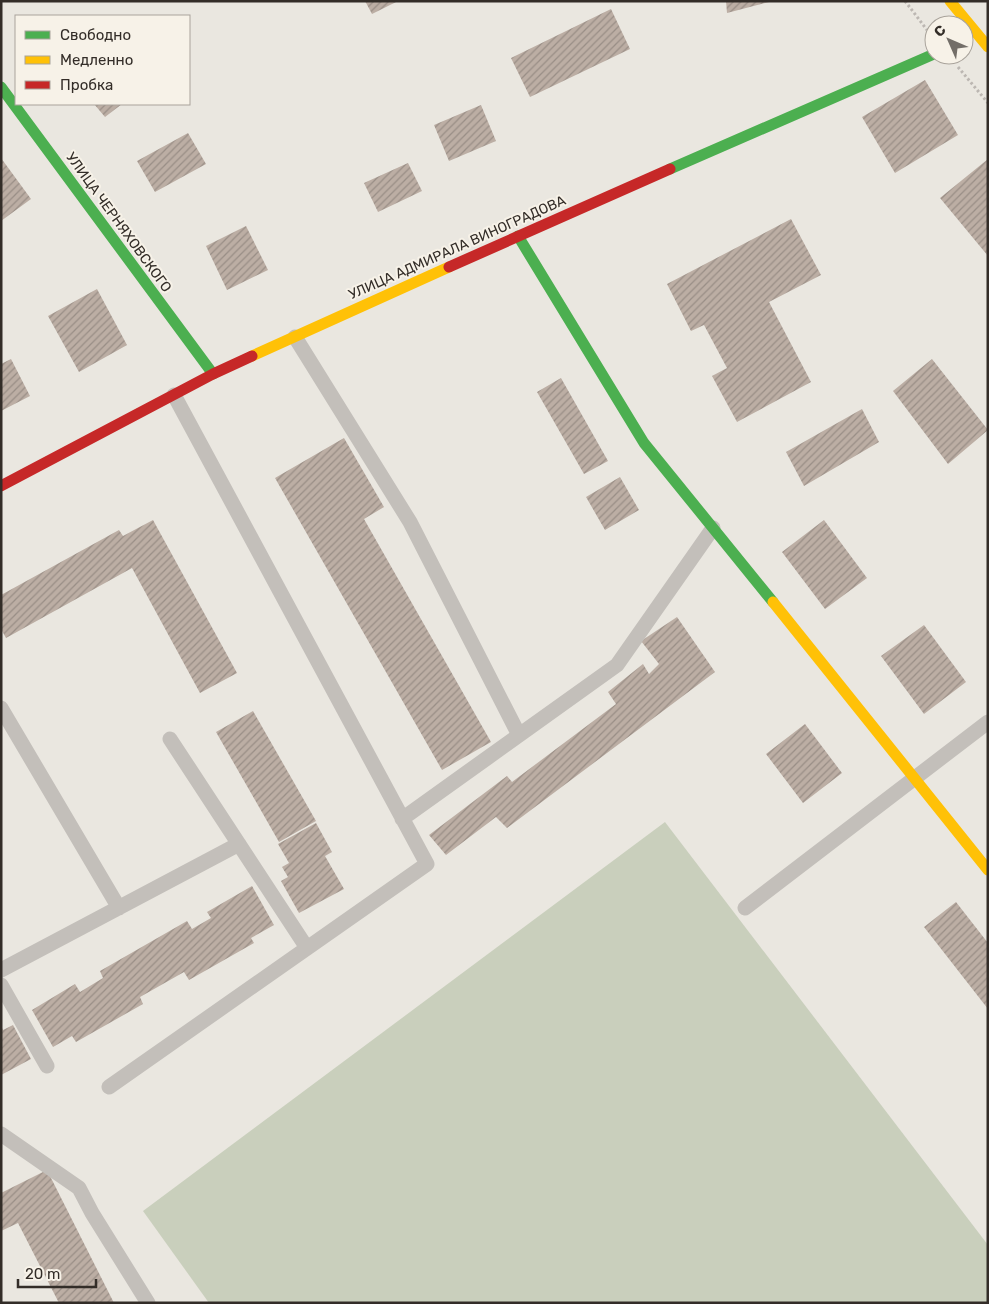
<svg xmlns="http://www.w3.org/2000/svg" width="989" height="1304" viewBox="0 0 989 1304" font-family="Rubik,sans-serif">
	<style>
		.pitch { fill: #c9cfbc }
		.building { fill: url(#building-hatch) }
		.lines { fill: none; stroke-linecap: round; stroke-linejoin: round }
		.path { stroke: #bcb7b2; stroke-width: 3; stroke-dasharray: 2.5 2.5; stroke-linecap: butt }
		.lane { stroke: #c3bfba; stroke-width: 15 }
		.fast { stroke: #4caf50; stroke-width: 11 }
		.slow { stroke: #ffc107; stroke-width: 11 }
		.jam { stroke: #c62828; stroke-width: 11 }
		.labels { text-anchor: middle; stroke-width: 4; stroke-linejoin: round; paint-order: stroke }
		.street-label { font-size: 14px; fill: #332d28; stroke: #f7f2e8 }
	</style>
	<defs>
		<pattern id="building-hatch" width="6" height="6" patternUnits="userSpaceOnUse" patternTransform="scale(1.25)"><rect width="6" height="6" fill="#bcaea4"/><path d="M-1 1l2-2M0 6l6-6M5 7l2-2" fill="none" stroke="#998e86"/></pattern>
	</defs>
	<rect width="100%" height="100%" fill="#eae7e0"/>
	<!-- pitch -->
	<path class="pitch" d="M665,822L988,1245V1303H209L143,1211Z"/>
	<!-- building -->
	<path class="building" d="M365,1H398L372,14Z
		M726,1H769V2L727,13Z
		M611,9L630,49L530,97L511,58Z
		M925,80L958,135L895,173L862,117Z
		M94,104H122L105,117Z
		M481,105L496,141L449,161L434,125Z
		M188,133L206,164L155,192L137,161Z
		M1,158L31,199L1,221Z
		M988,159V256L940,198Z
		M408,163L422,191L378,212L364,183Z
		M791,219L821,275L769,302L811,382L737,422L712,376L727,368L704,325L691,331L667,284Z
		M246,226L268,270L227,290L206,246Z
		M97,289L127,345L79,372L48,316Z
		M11,359L30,396L1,411V364Z
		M932,359L988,430L948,464L893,391Z
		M561,378L608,461L584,474L537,392Z
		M862,409L879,442L804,486L786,452Z
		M344,438L384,507L364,519L491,742L442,770L275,478Z
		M620,477L639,510L605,530L586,497Z
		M153,520L237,673L200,693L132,568L6,638L1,629V595L119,530L123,536Z
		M824,520L867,578L825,609L782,552Z
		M677,617L715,672L507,828L496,817L446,855L429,835L507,776L512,782L616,704L608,692L643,664L649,674L659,664L641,641Z
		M924,625L966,682L924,714L881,656Z
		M253,711L316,821L279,842L216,732Z
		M805,724L842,773L803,803L766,754Z
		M316,823L332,852L325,856L344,889L299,913L281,881L288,877L282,867L289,863L278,844Z
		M252,886L274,925L251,938L254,943L189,980L184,972L140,997L143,1004L76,1042L72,1036L53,1047L32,1010L75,984L80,992L103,978L100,971L187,921L192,929L211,918L207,912Z
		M956,902L988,943V1009L924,927Z
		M13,1025L31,1059L1,1075V1026L3,1030Z
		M47,1170L114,1303H59L18,1223L1,1231V1193Z"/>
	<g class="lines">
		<!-- path -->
		<path class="path" d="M905,1L927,30
			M958,67L988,103"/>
		<!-- lane -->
		<path class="lane" d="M295,337L410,522L519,735
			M1,708L119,908
			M170,739L307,948
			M402,819L617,665L713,528
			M745,908L988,722
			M1,970L239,844
			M1,985L47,1066
			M109,1087L427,864L174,395
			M1,1134L79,1188L92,1213L148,1303"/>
		<!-- fast -->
		<path class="fast" d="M1,87L213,374
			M670,169L934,54
			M518,236L644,443L773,602"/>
		<!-- slow -->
		<path class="slow" d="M950,1L988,47
			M252,356L449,267
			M773,602L988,870"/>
		<!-- jam -->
		<path class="jam" d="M449,267L670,169
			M1,486L213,374L252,356"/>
	</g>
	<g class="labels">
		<!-- street labels -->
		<g class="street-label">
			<text transform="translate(119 222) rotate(54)" y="5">УЛИЦА ЧЕРНЯХОВСКОГО</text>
			<text transform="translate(457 247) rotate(-24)" y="5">УЛИЦА АДМИРАЛА ВИНОГРАДОВА</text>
		</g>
	</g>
	<!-- border -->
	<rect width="989" height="1304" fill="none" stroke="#332d28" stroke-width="5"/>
	<!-- legend -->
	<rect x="15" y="15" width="175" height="90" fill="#f7f2e8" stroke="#a9a39b"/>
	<rect x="25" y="31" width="25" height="8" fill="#4caf50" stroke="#a9a39b"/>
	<text x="60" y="40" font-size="15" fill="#332d28">Свободно</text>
	<rect x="25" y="56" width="25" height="8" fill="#ffc107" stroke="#a9a39b"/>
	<text x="60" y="65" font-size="15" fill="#332d28">Медленно</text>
	<rect x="25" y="81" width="25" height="8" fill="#c62828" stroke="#a9a39b"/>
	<text x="60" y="90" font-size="15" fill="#332d28">Пробка</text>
	<!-- north arrow -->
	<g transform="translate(949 40) rotate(315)"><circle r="24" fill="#f7f2e8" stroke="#a9a39b"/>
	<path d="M0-4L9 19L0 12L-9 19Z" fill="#736e68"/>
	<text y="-8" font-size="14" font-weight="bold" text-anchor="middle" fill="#332d28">С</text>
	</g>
	<!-- scale -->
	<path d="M18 1279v8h78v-8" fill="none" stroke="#332d28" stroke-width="2.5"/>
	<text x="25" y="1279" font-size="15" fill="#332d28" stroke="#f7f2e8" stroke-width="4" paint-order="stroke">20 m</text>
</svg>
